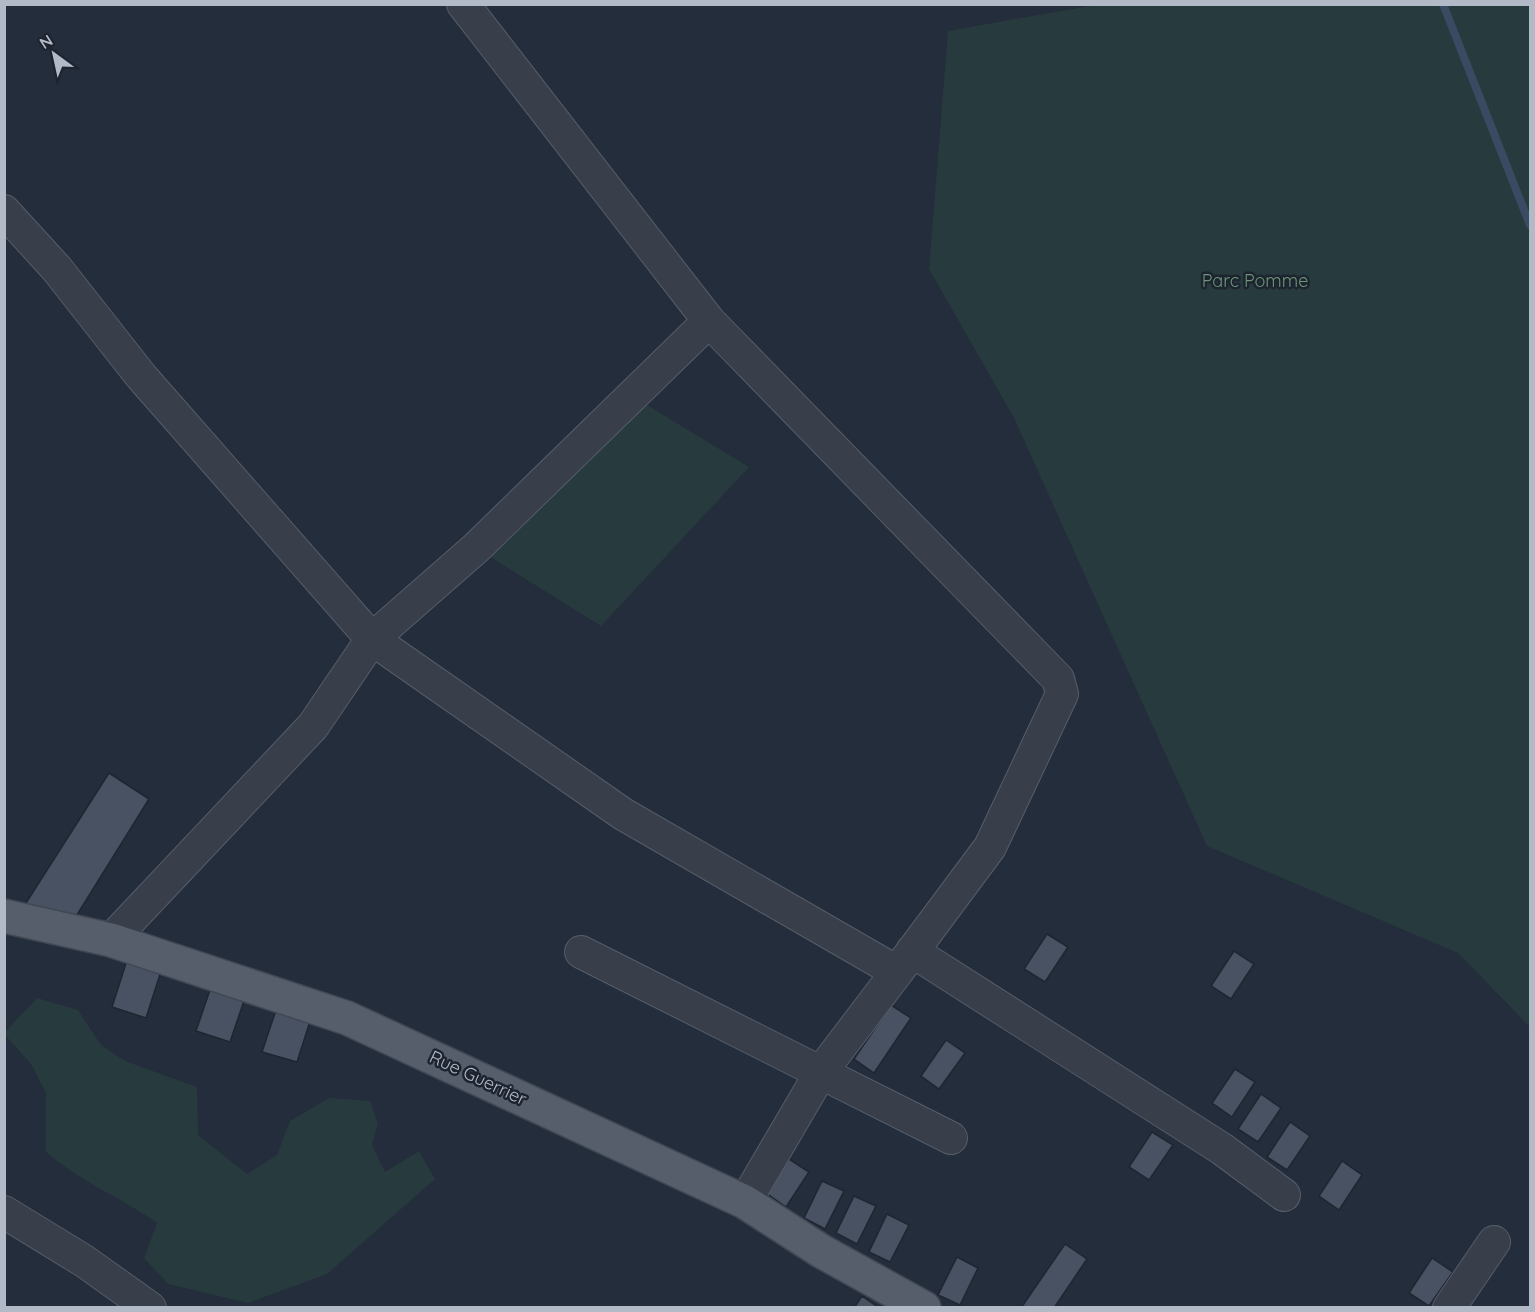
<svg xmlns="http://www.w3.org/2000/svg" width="1535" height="1312" viewBox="0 0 1535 1312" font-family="Quicksand,sans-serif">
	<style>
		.green { fill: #273a3d }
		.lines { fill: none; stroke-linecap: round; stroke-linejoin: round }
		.stream { stroke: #3a4a63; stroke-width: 8 }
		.building { fill: #485262; stroke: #1f2632; stroke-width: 1.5 }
		.minor-casing { stroke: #565d69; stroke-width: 34 }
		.major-casing { stroke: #414854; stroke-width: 36 }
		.minor { stroke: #383f4b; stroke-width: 32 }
		.major { stroke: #565e6b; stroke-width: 33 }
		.labels { text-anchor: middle; stroke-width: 5; stroke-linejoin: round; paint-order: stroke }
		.park-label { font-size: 18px; fill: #6c9677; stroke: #1d2430 }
		.street-label { font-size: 18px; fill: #b3bac7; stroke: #1d2430 }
	</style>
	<rect width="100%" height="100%" fill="#242d3b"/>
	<!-- green -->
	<path class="green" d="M1095,5H1530V1027L1458,953L1207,846L1014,418L929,269L948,31Z
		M642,402L749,467L601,626L476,548Z
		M37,998L78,1010L101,1045L125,1061L197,1087L198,1135L247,1174L277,1155L290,1121L329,1098L370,1101L378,1123L372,1145L385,1172L419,1151L435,1179L327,1274L248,1303L168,1284L144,1258L157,1223C120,1197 79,1181 46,1152V1093L32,1065L5,1035V1032Z"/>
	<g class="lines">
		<!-- stream -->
		<path class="stream" d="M1443,4L1530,225"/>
	</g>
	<!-- building -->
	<path class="building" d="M109,773L149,799L67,931L17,917Z
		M1047,934L1068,947L1045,982L1024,969Z
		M1234,951L1254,964L1231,999L1211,986Z
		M129,954L163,965L146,1018L112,1007Z
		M214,978L248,989L230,1042L196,1031Z
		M280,998L314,1009L297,1062L262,1052Z
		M891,1005L911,1018L874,1073L854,1059Z
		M946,1040L965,1053L939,1089L921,1076Z
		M1235,1069L1255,1082L1232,1117L1212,1103Z
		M1261,1094L1281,1108L1258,1142L1238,1129Z
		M1290,1122L1310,1136L1287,1170L1267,1157Z
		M1152,1132L1173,1145L1149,1180L1129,1167Z
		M789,1159L809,1172L786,1207L766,1193Z
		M1342,1161L1362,1175L1339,1210L1319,1196Z
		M822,1181L844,1191L825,1229L804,1218Z
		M854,1196L876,1206L857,1244L836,1233Z
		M887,1214L909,1225L890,1262L869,1252Z
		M1065,1244L1087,1259L1054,1308H1021Z
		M957,1257L978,1268L960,1305L938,1295Z
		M1432,1258L1453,1272L1429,1306L1409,1293Z
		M862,1296L879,1308H854Z"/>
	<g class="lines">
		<!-- minor casing -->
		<g class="minor-casing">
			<path id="minor" d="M463,4L709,321L1058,679L1062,694L990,847L897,972
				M4,211L57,269L141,376L372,639L623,814L897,972L821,1072L745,1202
				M111,940L313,726L372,639L476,548L709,321
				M912,951L1222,1149L1284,1195
				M581,952L951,1138
				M4,1212L84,1261L150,1308
				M1449,1308L1494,1242"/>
		</g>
		<!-- major casing -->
		<g class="major-casing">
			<path id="major" d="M4,916L111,940L347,1018L745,1202L821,1251L924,1308"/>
		</g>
		<!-- minor -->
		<use href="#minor" class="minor"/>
		<!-- major -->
		<use href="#major" class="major"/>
	</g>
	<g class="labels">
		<!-- park labels -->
		<g class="park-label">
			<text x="1255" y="287">Parc Pomme</text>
		</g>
		<!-- street labels -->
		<g class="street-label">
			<text transform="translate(478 1078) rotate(25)" y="6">Rue Guerrier</text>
		</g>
	</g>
	<!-- border -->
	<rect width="1535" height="1312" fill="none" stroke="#b3bac7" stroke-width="12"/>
	<!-- north arrow -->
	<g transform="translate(54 54) rotate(327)" stroke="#1d2430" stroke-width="4.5" paint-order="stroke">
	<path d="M0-4.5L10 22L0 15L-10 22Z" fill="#b3bac7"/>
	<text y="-9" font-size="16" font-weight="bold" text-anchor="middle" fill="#b3bac7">N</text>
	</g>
</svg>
